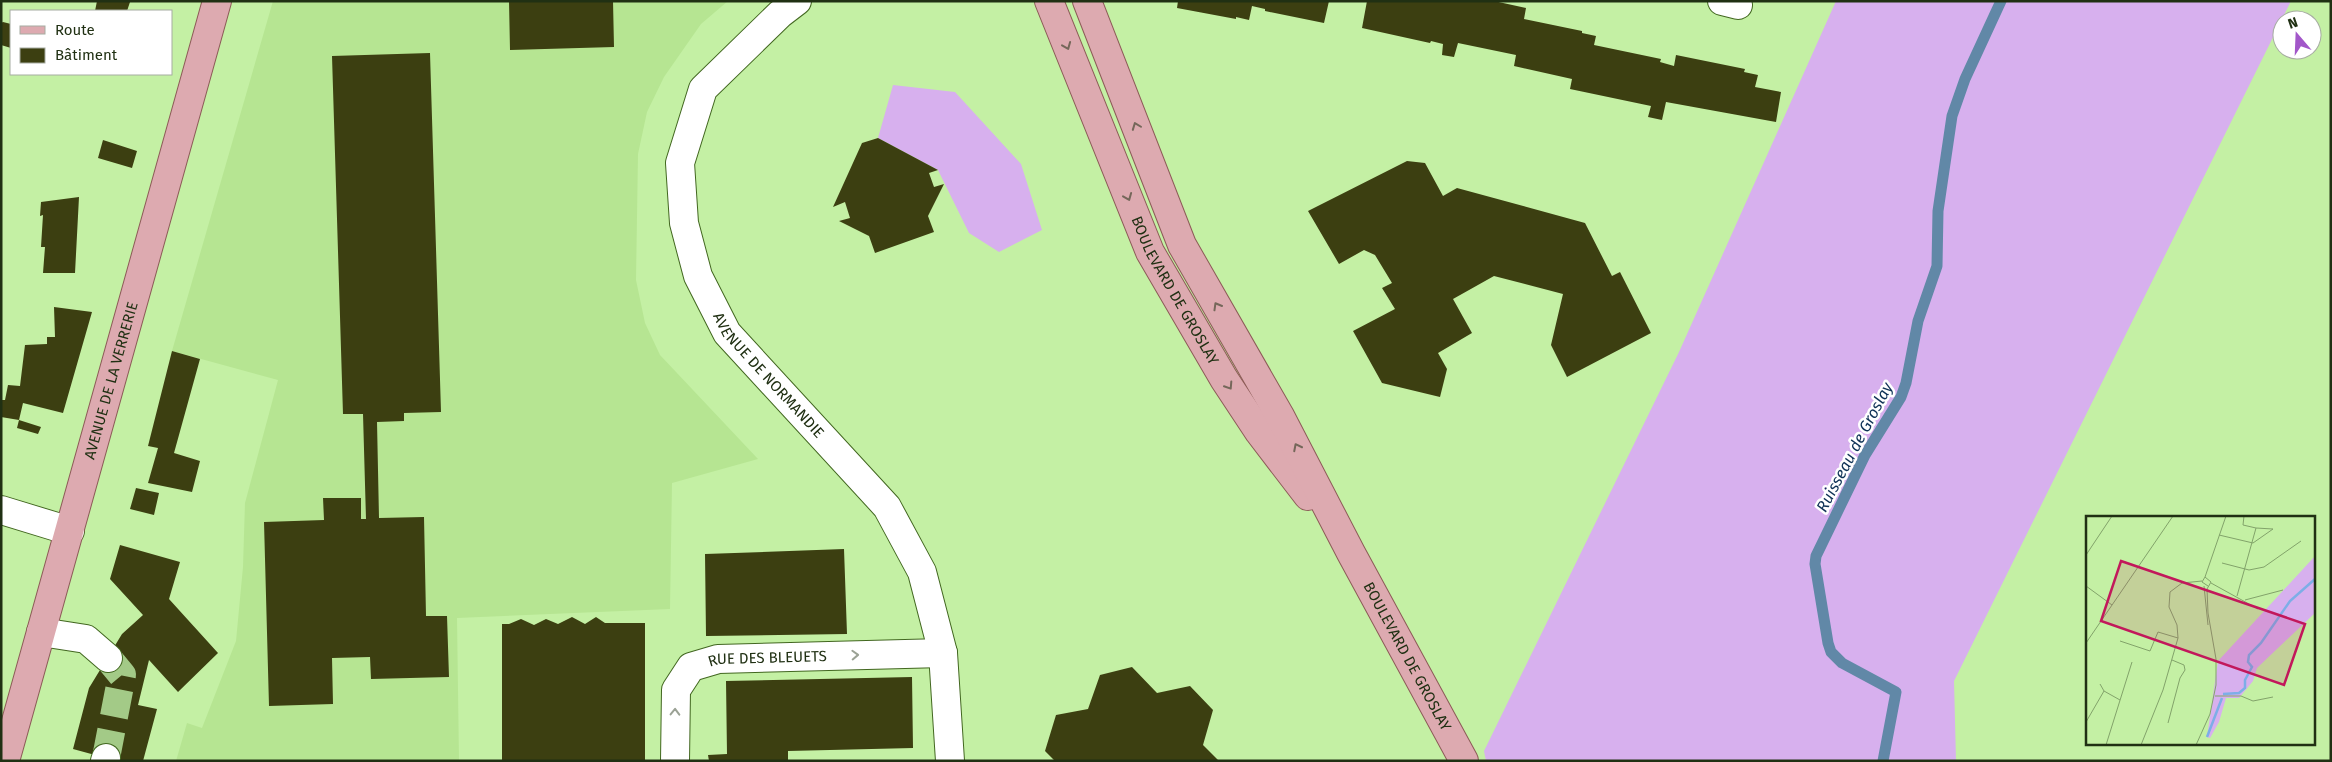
<svg xmlns="http://www.w3.org/2000/svg" width="2332" height="762" viewBox="0 0 2332 762" font-family="'Fira Sans',sans-serif">
	<style>
		.built { fill: #b6e592 }
		.grass { fill: #d7b0ee }
		.lines { fill: none; stroke-linecap: round; stroke-linejoin: round }
		.stream { stroke: #6188a7; stroke-width: 11 }
		.building { fill: #3c3f11 }
		.minor-tunnel { stroke: #a3ca87; stroke-width: 28; stroke-dasharray: 28 14; stroke-linecap: butt }
		.minor-casing { stroke: #426720; stroke-width: 30 }
		.major-casing { stroke: #8c5b57; stroke-width: 30 }
		.minor { stroke: #fff; stroke-width: 28 }
		.major { stroke: #ddaab0; stroke-width: 28 }
		.oneway { stroke: #75675a }
		.oneway2 { stroke: #9ba295 }
		.labels { text-anchor: middle; stroke-width: 5; stroke-linejoin: round; paint-order: stroke }
		.street-label { font-size: 15px; fill: #203013; stroke: #fff }
		.water-label { font-size: 16px; font-style: italic; fill: #0e3155; stroke: #fff }
		.inset-river { fill: none; stroke: #7daee7; stroke-width: 2.5 }
		.inset-road { fill: none; stroke: #82a36a; stroke-width: 1 }
		.view { fill: #c2185b; fill-opacity: 0.15; stroke: #c2185b; stroke-width: 2.5 }
		.inset-edge { fill: none; stroke: #203013; stroke-width: 2.5 }
	</style>
	<rect width="100%" height="100%" fill="#c4f0a4"/>
	<!-- built -->
	<path class="built" d="M273,1H728L701,24L664,77L647,112L638,154L636,280L645,323L660,355L758,459L672,483L670,609L457,618L459,761H176L187,723L202,728L236,641L243,567L245,503L278,380L172,351Z"/>
	<!-- grass -->
	<path class="grass" d="M1836,1H2291L1954,681L1956,761H1486L1484,751L1679,352Z
		M893,85L955,92L1021,164L1042,230L999,252L969,233L938,170L878,138Z"/>
	<g class="lines">
		<!-- stream -->
		<path class="stream" d="M1883,761L1896,692L1842,663L1831,652L1828,643L1815,564L1816,556L1865,455L1901,397L1906,383L1918,321L1937,266L1938,211L1952,116L1965,79L2001,1"/>
	</g>
	<!-- building -->
	<path class="building" d="M97,1H128L130,2L127,11H95Z
		M509,1H613L614,47L510,50Z
		M1178,1H1329L1324,23L1265,11V9L1252,6L1249,20L1236,17V19L1177,8Z
		M1367,1H1494L1526,8L1524,19L1582,31V33L1596,36L1594,45L1661,59L1660,62L1674,66L1676,55L1745,69L1744,72L1758,75L1755,87L1781,92L1776,122L1666,102L1662,120L1648,117L1651,106L1570,89L1572,79L1514,66L1516,55L1458,43L1454,57L1442,55L1443,44L1431,41L1430,43L1362,28Z
		M3,22L11,24V48L1,45V23Z
		M430,53L441,412L404,413V421L377,422L379,518L424,517L426,616H447L449,677L371,679L370,657L332,658L333,704L269,706L264,522L324,520L323,498H361V519H366L363,414H343L332,56Z
		M878,138L938,170L929,173L934,187L944,184L928,216L934,232L875,253L869,236L839,221L850,218L845,202L833,207L862,143Z
		M103,140L137,151L132,168L98,158Z
		M1407,161L1425,163L1443,196L1457,188L1585,223L1612,276L1620,272L1651,333L1567,377L1551,345L1563,294L1494,276L1453,299L1472,333L1438,353L1447,369L1440,397L1382,383L1353,331L1395,309L1382,288L1392,283L1375,255L1364,250L1339,264L1308,211Z
		M79,197L75,273H43L45,247H41L43,215L40,216L41,202Z
		M54,307L92,312L63,413L23,403L19,420L41,427L38,434L17,428L19,420L1,417V400H5L8,385L20,386L25,345L47,344V337H55Z
		M172,351L200,359L174,453L200,461L192,492L148,483L158,448L148,446Z
		M136,488L159,493L154,515L130,509Z
		M120,545L180,562L169,599L218,653L178,692L149,660L138,705L157,709L143,761H117L73,749L89,688L122,634L143,615L110,579Z
		M844,549L847,634L706,636L705,554Z
		M572,617L585,624L596,617L605,623H645V761H502V624H509L521,619L534,625L546,619L558,624Z
		M1132,667L1157,693L1190,686L1213,710L1203,745L1219,761H1055L1045,751L1056,715L1088,709L1100,675Z
		M912,677L913,748L788,751V761H709L708,755L727,754L726,681Z"/>
	<g class="lines">
		<!-- minor-tunnel -->
		<path class="minor-tunnel" d="M106,758L122,675L108,658"/>
		<!-- minor casing -->
		<g class="minor-casing">
			<g id="minor">
				<path id="s1" d="M797,1L780,14L703,89L680,163L684,223L698,276L727,333L887,507L922,572L943,653L950,761"/>
				<path d="M1722,1L1738,5"/>
				<path d="M1,510L70,531"/>
				<path d="M41,632L86,639L108,658"/>
				<path d="M105,761L106,758"/>
				<path id="s2" d="M675,761L676,690L691,667L718,659L943,653"/>
			</g>
		</g>
		<!-- major casing -->
		<g class="major-casing">
			<g id="major">
				<path id="s3" d="M1049,1L1150,252L1224,379L1259,432L1308,496"/>
				<path id="s4" d="M1087,1L1182,245L1280,416L1351,553L1464,761"/>
				<path id="s5" d="M5,761L217,1"/>
			</g>
		</g>
		<!-- minor -->
		<use href="#minor" class="minor"/>
		<!-- major -->
		<use href="#major" class="major"/>
	</g>
	<!-- one-way arrows -->
	<defs><path id="oneway-chevron" d="M-2-3.5L2.5 0L-2 3.5" fill="none" stroke-width="1.6" stroke-linecap="round" stroke-linejoin="round" transform="scale(1.25)"/></defs>
	<g class="oneway">
		<use href="#oneway-chevron" transform="translate(1067 46) rotate(68)"/>
		<use href="#oneway-chevron" transform="translate(1136 126) rotate(-111)"/>
		<use href="#oneway-chevron" transform="translate(1128 197) rotate(68)"/>
		<use href="#oneway-chevron" transform="translate(1217 306) rotate(-120)"/>
		<use href="#oneway-chevron" transform="translate(1229 386) rotate(57)"/>
		<use href="#oneway-chevron" transform="translate(1297 447) rotate(-117)"/>
	</g>
	<g class="oneway2">
		<use href="#oneway-chevron" transform="translate(855 655) rotate(-2)"/>
		<use href="#oneway-chevron" transform="translate(675 712) rotate(-89)"/>
	</g>
	<g class="labels">
		<!-- street labels -->
		<g class="street-label">
			<text dy="5" stroke="none"><textPath href="#s3" startOffset="316">BOULEVARD DE GROSLAY</textPath></text>
			<text dy="5" stroke="none"><textPath href="#s1" startOffset="444">AVENUE DE NORMANDIE</textPath></text>
			<text dy="5" stroke="none"><textPath href="#s5" startOffset="395">AVENUE DE LA VERRERIE</textPath></text>
			<text dy="5" stroke="none"><textPath href="#s4" startOffset="731">BOULEVARD DE GROSLAY</textPath></text>
			<text dy="5" stroke="none"><textPath href="#s2" startOffset="176">RUE DES BLEUETS</textPath></text>
		</g>
		<!-- water labels -->
		<g class="water-label">
			<text transform="translate(1854 447) rotate(-62)" y="6">Ruisseau de Groslay</text>
		</g>
	</g>
	<!-- overview -->
	<g transform="translate(2086 516)">
		<rect width="229" height="229" fill="#c4f0a4"/>
		<path d="M229,40V97L171,152L167,165L153,182H140L133,206L124,222L121,221L132,145Z" fill="#d7b0ee"/>
		<path class="inset-river" d="M137,178L153,177L159,172V164L166,151L162,146L163,139L175,127L204,85L229,63M121,221L136,182"/>
		<path class="inset-road" d="M133,19L167,27L187,13L170,12M0,39L26,0M136,47L163,54L178,51L215,25M119,61L140,0M125,67L172,93M0,70L26,89M118,70L122,109M151,80L170,12L157,9L158,0M159,84L197,74M34,125L64,135L72,116L92,122M0,127L87,0M14,168L18,175L34,184M129,180H155L167,185L187,181M0,206L18,175M82,207L94,162L99,154L98,149L86,144M20,229L46,146M55,229L77,174L92,122L91,109L83,91L84,76L96,67L116,65M110,229L124,198L130,169V143L122,97L121,73L125,66L119,61L116,66L122,70"/>
		<path class="view" d="M35,45L219,108L198,169L15,105Z"/>
		<rect width="229" height="229" class="inset-edge"/>
	</g>
	<!-- border -->
	<rect width="2332" height="762" fill="none" stroke="#203013" stroke-width="5"/>
	<!-- legend -->
	<rect x="10" y="10" width="162" height="65" fill="#ffffff" stroke="#a6aca1"/>
	<rect x="20" y="26" width="25" height="8" fill="#ddaab0" stroke="#a6aca1"/>
	<text x="55" y="35" font-size="15" fill="#203013">Route</text>
	<rect x="20" y="48" width="25" height="15" fill="#3c3f11" stroke="#a6aca1"/>
	<text x="55" y="60" font-size="15" fill="#203013">Bâtiment</text>
	<!-- north arrow -->
	<g transform="translate(2297 35) rotate(341)"><circle r="24" fill="#ffffff" stroke="#a6aca1"/>
	<path d="M0-4L9 19L0 12L-9 19Z" fill="#a257c9"/>
	<text y="-8" font-size="14" font-weight="bold" text-anchor="middle" fill="#203013">N</text>
	</g>
</svg>
